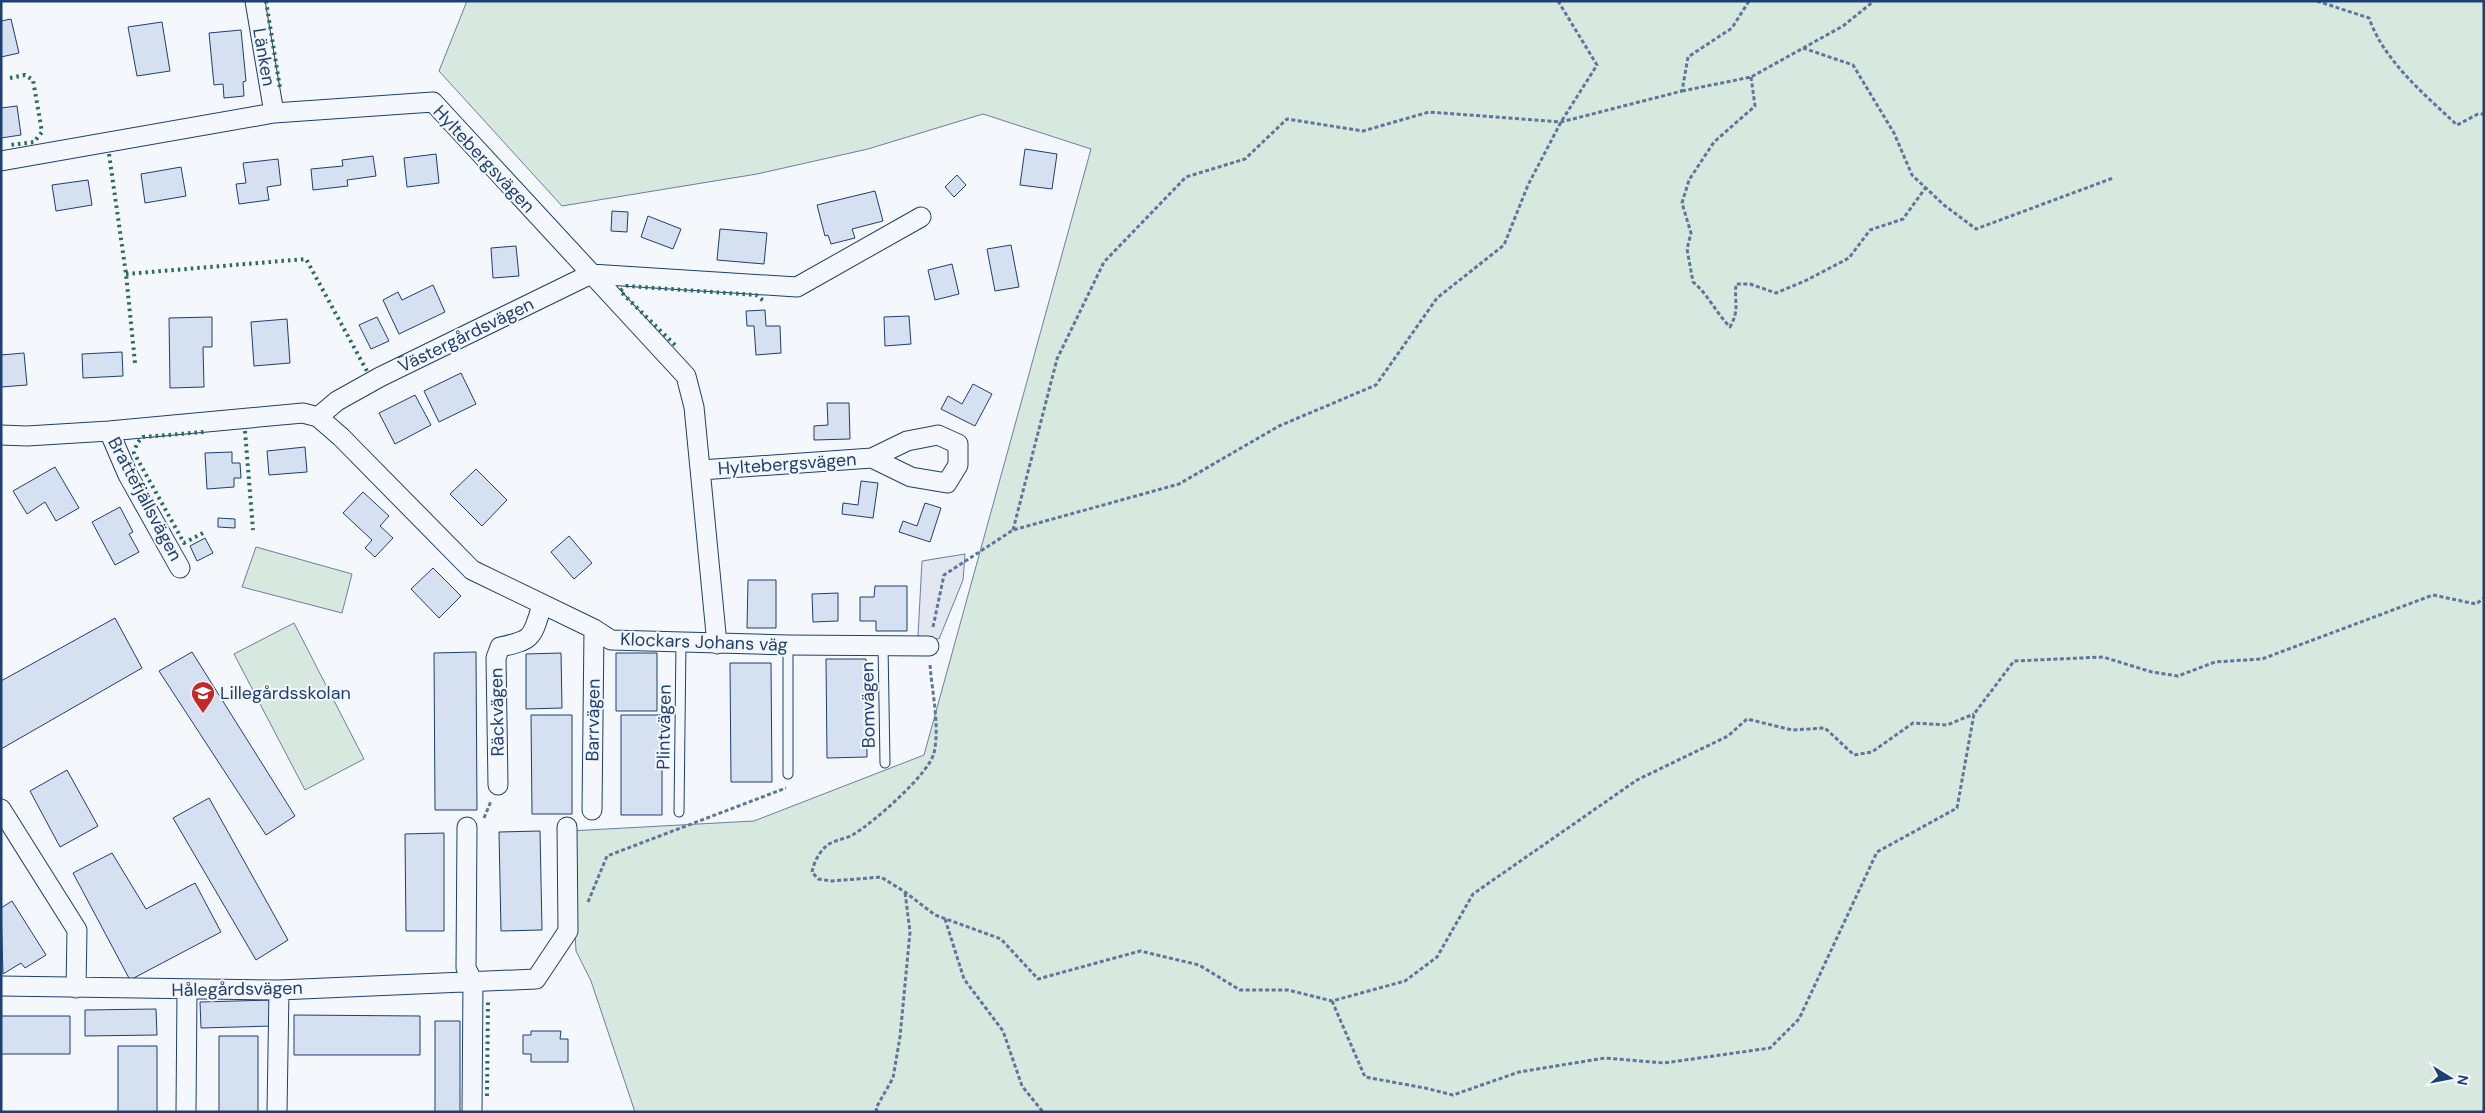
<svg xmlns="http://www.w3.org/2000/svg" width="2485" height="1113" viewBox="0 0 2485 1113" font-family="'DM Sans',sans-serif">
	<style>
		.green { fill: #d7e8df; stroke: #687fa3 }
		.parking { fill: #e3e8f0; stroke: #687fa3 }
		.building { fill: #d5e0f0; stroke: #1d3f73 }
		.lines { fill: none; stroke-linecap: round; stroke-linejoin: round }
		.service-casing { stroke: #1d3f73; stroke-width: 11 }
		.minor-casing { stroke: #1d3f73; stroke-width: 21 }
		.path { stroke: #5e769c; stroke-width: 3; stroke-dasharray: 4 2.5; stroke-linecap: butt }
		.service { stroke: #f4f7fb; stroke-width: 9 }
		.minor { stroke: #f4f7fb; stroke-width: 19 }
		.hedge { stroke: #2c6c60; stroke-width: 4; stroke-dasharray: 2.5 4; stroke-linecap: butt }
		.fence { stroke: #1d3f73; stroke-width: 1; stroke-dasharray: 6 2.5; stroke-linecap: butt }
		.labels { text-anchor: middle; stroke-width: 4; stroke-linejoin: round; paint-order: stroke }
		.street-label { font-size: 18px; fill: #1d3f73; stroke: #f4f7fb }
		.poi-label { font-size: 18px; fill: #1d3f73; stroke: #f4f7fb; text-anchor: start }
	</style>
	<rect width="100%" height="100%" fill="#f4f7fb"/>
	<!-- green -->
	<path class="green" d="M467,1H2484V1112H635L591,981L576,951L569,831L754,821L924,755L1091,149L983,114L868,149L757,174L562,206L439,71Z
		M256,547L352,574L342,613L242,587Z
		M294,623L364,759L305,790L234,654Z"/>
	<!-- parking -->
	<path class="parking" d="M965,554L963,580L939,639L918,636L922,561Z"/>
	<!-- building -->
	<path class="building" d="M11,19L19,53L1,57V21Z
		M162,22L170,71L137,76L128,27Z
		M241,30L246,81L243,82L244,96L224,98L223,84L214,85L209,33Z
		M17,106L21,135L1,138V108Z
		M1025,149L1057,154L1052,189L1020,185Z
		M436,154L439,183L407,187L404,158Z
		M373,156L376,176L347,180L348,186L313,190L311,169L343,166L342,160Z
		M278,159L281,185L267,187L269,200L239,204L236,184L246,183L243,163Z
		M181,167L186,196L145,203L141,174Z
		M957,175L966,185L954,197L945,187Z
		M88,180L92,205L56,211L52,185Z
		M875,191L883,221L852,229L855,238L831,244L828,235L825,236L817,205Z
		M612,211L628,212L627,232L611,231Z
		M648,216L681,229L673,249L641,237Z
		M720,229L767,233L764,264L717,260Z
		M1011,245L1019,287L995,291L987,249Z
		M516,246L519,276L493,278L491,248Z
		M952,264L959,294L935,300L928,270Z
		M433,285L445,312L399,334L383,300L398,292L402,300Z
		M765,310L766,326H780L781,353L756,355L754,326H747L746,311Z
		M909,316L911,344L885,346L884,317Z
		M212,317V347H203L204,387L170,388L169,318Z
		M377,317L389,341L371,349L359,325Z
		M287,319L290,363L254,366L251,322Z
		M122,352L123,376L83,378L82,354Z
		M24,353L27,385L1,387V355Z
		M461,373L476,404L439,422L424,391Z
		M973,384L992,394L975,426L941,409L948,396L962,404Z
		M415,395L431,425L395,444L379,413Z
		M827,403H849L850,439L814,440V426L828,425Z
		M305,447L307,472L269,475L267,451Z
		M232,452V463H240L241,478H234V487L207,489L205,453Z
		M55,467L79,508L56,521L45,502L27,514L13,491Z
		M476,469L507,500L482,526L450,494Z
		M861,481L878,483L873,518L842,514L843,503L858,505Z
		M363,492L389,516L380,526L393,538L375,557L365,548L372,540L343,513Z
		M925,503L941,508L930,542L899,532L903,521L917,526Z
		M120,507L133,532L129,534L139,552L115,565L92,522Z
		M218,518L235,519V528L218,527Z
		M569,536L592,563L574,579L551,552Z
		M205,538L213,553L197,561L190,546Z
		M433,568L461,596L439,618L411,589Z
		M748,580H776V628H747Z
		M875,586H907V631H876V621H860V597H874Z
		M838,593V621L813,622L812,594Z
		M115,618L142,668L1,749V681Z
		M192,652L295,816L266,835L159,671Z
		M476,652L477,810H435L434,653Z
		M561,653L562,708L526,709V654Z
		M616,653H657V711H616Z
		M826,659H866L867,757L827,758Z
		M730,663H771L772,782H731Z
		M531,715H572V814H532Z
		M621,715H662V815H621Z
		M67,770L98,826L60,847L30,791Z
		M209,798L288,940L256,960L173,818Z
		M540,831L542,930L501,931L499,832Z
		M444,833V931H406L405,834Z
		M112,853L146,909L195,883L221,932L130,980L73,873Z
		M12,901L46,955L25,968L21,963L3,974L1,908Z
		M272,1000V1026L201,1028L200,1002Z
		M156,1009L157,1035L85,1036V1010Z
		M294,1015L420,1016V1055H294Z
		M1,1016H70V1054H1Z
		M435,1021H460V1112H435Z
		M531,1031H561L560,1039H568V1062H531V1054H523V1035H531Z
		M219,1036H258V1112H219Z
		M118,1046H157V1112H118Z"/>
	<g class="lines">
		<!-- service casing -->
		<g class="service-casing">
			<path id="service" d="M883,645L885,763
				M788,774V645
				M679,812L681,642"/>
		</g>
		<!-- minor casing -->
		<g class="minor-casing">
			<path id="minor" d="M255,1L274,113
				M1,161L274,113L433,102L686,376L694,407L717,644
				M318,417L341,437L472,570L594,629L611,640L788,645L929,646
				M109,431L128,475L180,568
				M1,435L27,436L109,431L303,413L318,417L337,401L380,377L591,274L797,287L921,217
				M701,470L872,458L911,477L947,483L958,465V444L938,435L907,441L872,458
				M498,785L496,658L500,647C534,640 532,637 542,605
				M1,809L77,930L76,988
				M592,810L594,629
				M467,827L466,968L473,982L472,1112
				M1,986L279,990L536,979L568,931L567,827
				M186,1112L187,990
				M277,1112L279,990"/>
		</g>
		<!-- path -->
		<path class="path" d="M2317,1L2369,18C2384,61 2424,94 2457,125L2478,114H2484
			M1803,48L1853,65L1894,133L1912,175L1944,205L1976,229L2113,178
			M1751,77L1755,106L1714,142L1689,180L1682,203L1691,233L1687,249L1693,282C1708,294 1716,313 1730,327C1740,309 1734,304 1736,284H1750L1776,293L1805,281L1849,258L1870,230L1903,219L1926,187
			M1682,91L1751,77L1843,26L1874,1
			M1013,530L1057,359L1104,262L1186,177L1245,159L1287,119L1363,131L1429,112L1561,122L1682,91L1688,57L1732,28L1749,1
			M933,627L944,575L1013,530L1179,484L1279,426L1376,385L1437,298L1504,245L1528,185L1561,122L1597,65L1558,1
			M930,665C932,692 940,726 934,753C929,774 874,822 854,834C848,838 840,839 833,842C822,846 814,861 812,872L818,879L832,881L881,877L905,892L935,915L1001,939L1038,979L1140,951L1199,965L1240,990H1288L1332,1001L1405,981L1437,957L1473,894L1637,780L1728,736L1747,719L1792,730L1825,728L1854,755L1872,752L1913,723L1947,725L1974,714
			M484,818L491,801
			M588,902L607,856L786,788
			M945,919L964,979L1003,1031L1022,1086L1043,1112
			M1332,1001L1365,1077L1425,1088L1453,1095L1519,1072L1605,1058L1664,1063L1770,1048L1799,1019L1877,852L1957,808L1974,714L2014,661L2103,657L2152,672L2178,676L2215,662L2262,659L2433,595L2476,604L2484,598
			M877,1112L876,1108L893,1078L900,1037L910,932L905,892"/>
		<!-- service -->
		<use href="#service" class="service"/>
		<!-- minor -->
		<use href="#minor" class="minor"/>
		<!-- hedge -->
		<path class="hedge" d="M266,1L280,88
			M10,78L25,75L33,80L42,132L34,142L10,145
			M109,154L126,274L135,363
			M126,274L306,259L368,373
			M675,345L620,291L627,286L756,295L765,302
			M245,431L253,530
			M203,533L184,543L134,453L137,443L143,437L204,432
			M487,1096L488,1000"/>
		<!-- fence -->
		<path class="fence" d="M398,358L405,355"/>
	</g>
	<!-- icons -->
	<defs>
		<g id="school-pin" transform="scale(1.25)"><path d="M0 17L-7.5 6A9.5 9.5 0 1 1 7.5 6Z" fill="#c62828" stroke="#f4f7fb"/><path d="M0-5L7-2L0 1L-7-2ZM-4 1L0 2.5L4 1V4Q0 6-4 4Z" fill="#fff"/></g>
	</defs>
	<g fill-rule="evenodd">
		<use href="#school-pin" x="203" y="693"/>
	</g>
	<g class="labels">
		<!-- street labels -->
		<g class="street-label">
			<text transform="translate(264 57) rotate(80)" y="6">Länken</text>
			<text transform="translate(484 159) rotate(47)" y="6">Hyltebergsvägen</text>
			<text transform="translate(466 335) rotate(-26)" y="6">Västergårdsvägen</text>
			<text transform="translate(787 464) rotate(-4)" y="6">Hyltebergsvägen</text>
			<text transform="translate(145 499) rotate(62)" y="6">Brattefjällsvägen</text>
			<text transform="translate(704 642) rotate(2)" y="6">Klockars Johans väg</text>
			<text transform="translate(868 705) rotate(-91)" y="6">Bomvägen</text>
			<text transform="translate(497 712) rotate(-91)" y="6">Räckvägen</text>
			<text transform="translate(593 720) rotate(-89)" y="6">Barrvägen</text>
			<text transform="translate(664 727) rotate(-89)" y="6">Plintvägen</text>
			<text transform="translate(237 989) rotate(-1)" y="6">Hålegårdsvägen</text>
		</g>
		<!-- poi labels -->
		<g class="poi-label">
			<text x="220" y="699">Lillegårdsskolan</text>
		</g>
	</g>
	<!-- border -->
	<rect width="2485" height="1113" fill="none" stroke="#1d3f73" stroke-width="5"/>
	<!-- north arrow -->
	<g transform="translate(2450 1078) rotate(100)" stroke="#f4f7fb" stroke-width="4" paint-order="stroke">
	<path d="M0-4L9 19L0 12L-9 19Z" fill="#1d3f73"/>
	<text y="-8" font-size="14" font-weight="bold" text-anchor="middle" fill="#1d3f73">N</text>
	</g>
</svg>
